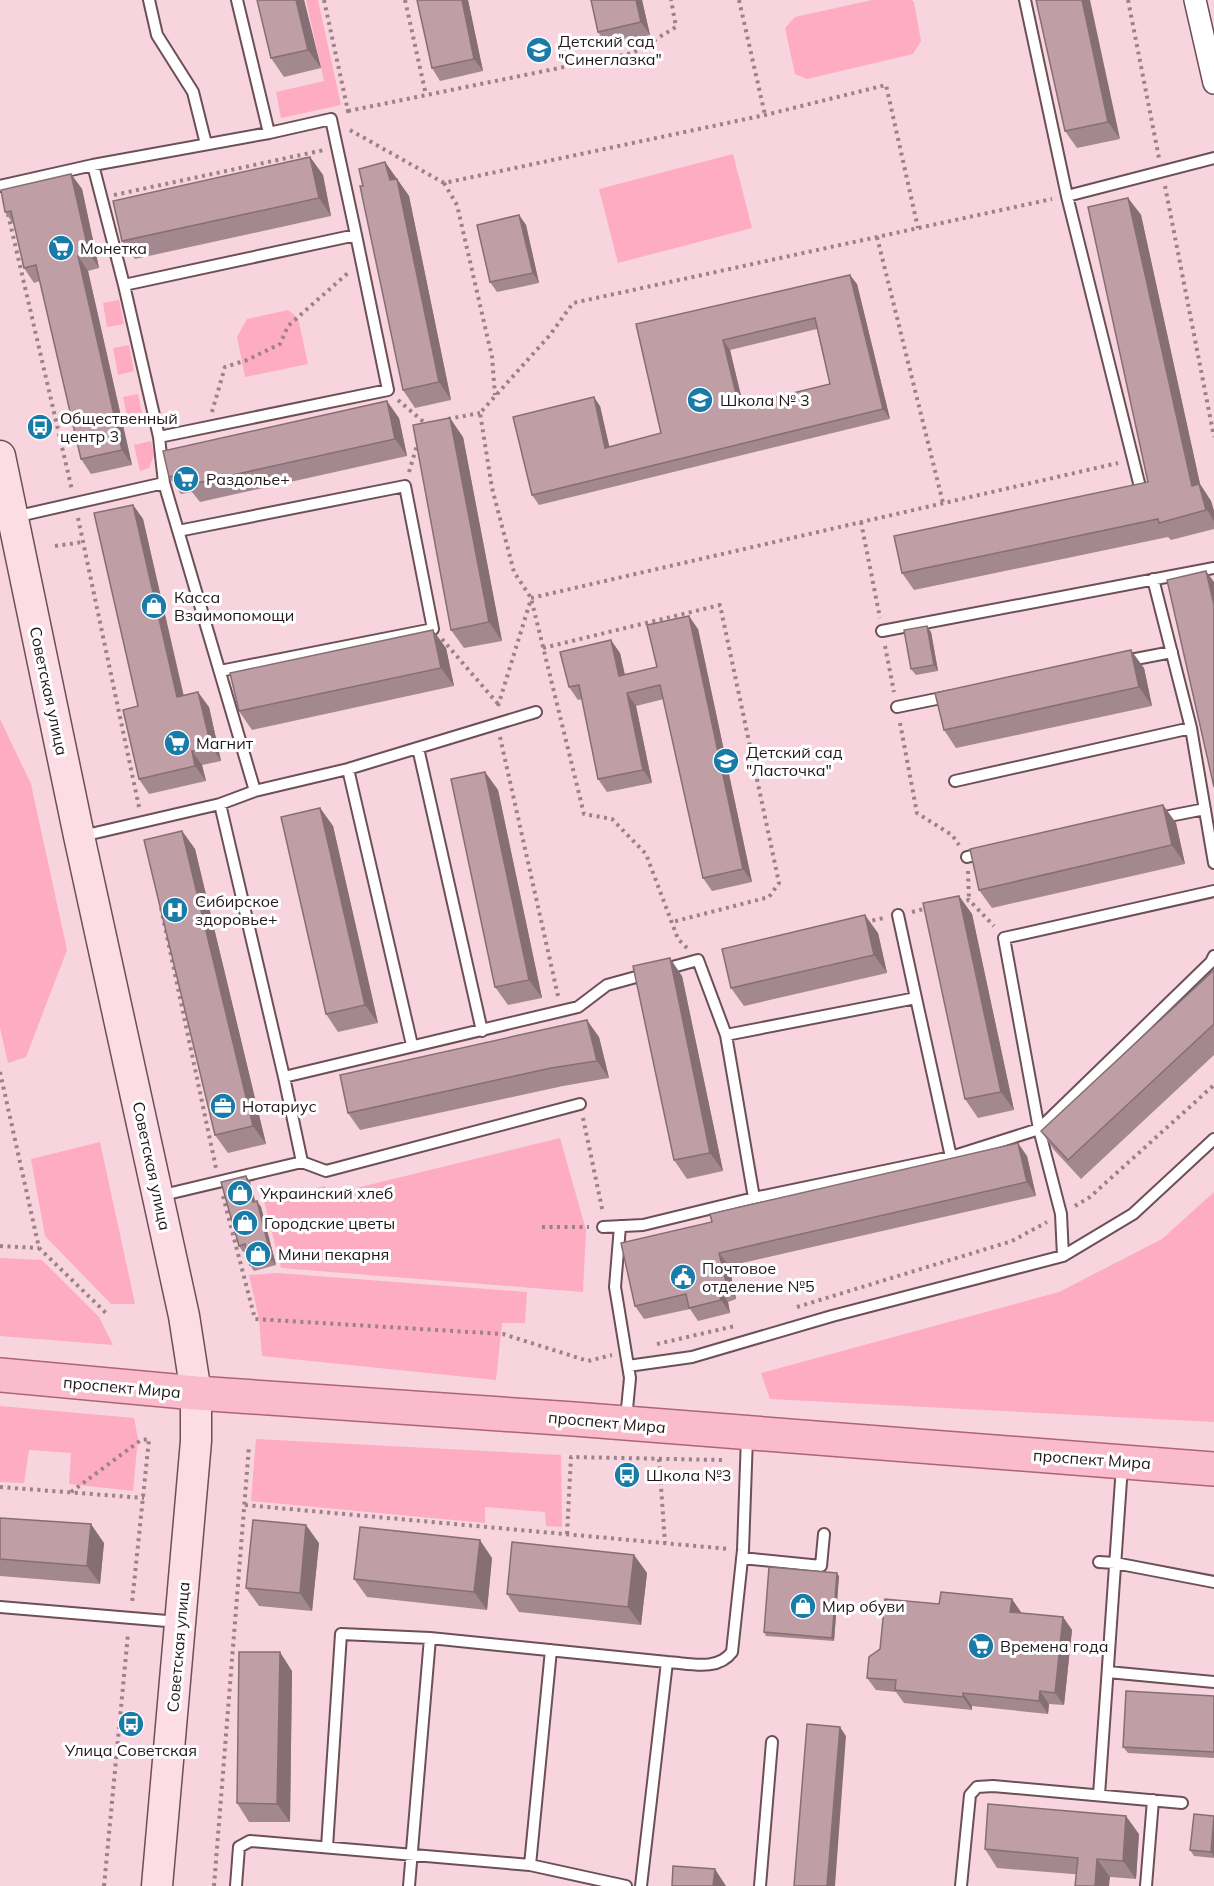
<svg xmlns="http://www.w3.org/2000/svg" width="1214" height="1886" viewBox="0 0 1214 1886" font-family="Mulish,sans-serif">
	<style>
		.green { fill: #fdacc1 }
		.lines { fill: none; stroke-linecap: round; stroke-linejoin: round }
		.service-casing { stroke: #6c4f57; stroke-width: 14 }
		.minor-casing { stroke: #6c4f57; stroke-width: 24 }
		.secondary-casing { stroke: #6c4f57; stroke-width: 33 }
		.primary-casing { stroke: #ac6478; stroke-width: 36 }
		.path { stroke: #9b8289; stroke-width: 4; stroke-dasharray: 3 4.5; stroke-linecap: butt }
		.service { stroke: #fff; stroke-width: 10 }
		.minor { stroke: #fff; stroke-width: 21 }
		.secondary { stroke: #fcdde6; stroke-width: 30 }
		.primary { stroke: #fabbcd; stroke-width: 33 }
		.wall { fill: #a4888f; fill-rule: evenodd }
		.shaded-wall { fill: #866f74 }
		.building { fill: #bf9ea6; stroke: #866f74; stroke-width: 1.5; fill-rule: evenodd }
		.labels { text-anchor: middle; stroke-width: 6; stroke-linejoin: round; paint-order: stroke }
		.poi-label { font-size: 16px; fill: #22171a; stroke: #fff; text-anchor: start }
		.street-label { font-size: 16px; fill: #22171a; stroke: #fff }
	</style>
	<rect width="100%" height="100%" fill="#f8d5de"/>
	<!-- green -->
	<path class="green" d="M306,0H318L341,105L281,118L276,92L324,81Z
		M872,0H911L914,2L921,41L913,54L807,79L795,74L785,28L795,17Z
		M733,154L752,228L618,263L599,189Z
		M119,300L124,324L107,327L103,303Z
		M288,310L298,318L308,364L245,377L237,337L247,319Z
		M129,345L134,371L118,375L113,348Z
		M138,394L144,422L129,426L123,397Z
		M151,441L154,455L149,468L140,471L134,445Z
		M0,719L31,784L67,950L26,1057L8,1063L0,1028Z
		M560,1138L586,1230L583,1292L281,1268L264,1201L325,1186L328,1195Z
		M100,1142L135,1304H111L45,1236L31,1159Z
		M1214,1192V1422L770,1399L761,1373L1059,1292L1162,1239Z
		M0,1258L42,1260L99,1317L113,1345L0,1336Z
		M277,1273L527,1292L525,1323H502L496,1380L262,1356L259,1319L249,1275Z
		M0,1406L134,1418L138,1438L133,1491L69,1484L71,1453L29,1450L24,1483L0,1482Z
		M256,1439L561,1455L562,1527L546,1526L545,1512L485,1507V1523L251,1501Z"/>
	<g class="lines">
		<!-- service casing -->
		<g class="service-casing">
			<path id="service" d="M149,0L157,35L193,92L206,144
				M1025,0L1067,196L1214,158
				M0,186L93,165L269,133L237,0
				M1067,196L1140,487
				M124,285L356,235L331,119L269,133
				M159,437L388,390L356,235
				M14,517L164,483L159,437L124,285L93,165
				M178,531L405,486L433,629L220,671
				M1153,579L1191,728L1214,863
				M882,631L1214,568
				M1125,661L1172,652
				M897,707L951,696
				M418,748L482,1031
				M348,769L412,1045
				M955,781L1191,728
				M255,791L348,769L536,712
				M220,804L284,1077L578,1007L607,985L698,960L726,1035
				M1159,818L1205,809
				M82,836L220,804L255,791L164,483
				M967,857L984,853
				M898,915L916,998
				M302,1162L326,1171L580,1104
				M159,1196L302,1162L284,1077
				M754,1198L726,1035L916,998L951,1157
				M620,1226L615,1287L630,1378L626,1419
				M603,1227L643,1225L754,1198L951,1157L1039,1129L1211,962L1214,956
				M1063,1256L1061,1214L1039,1129L1004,938L1214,891
				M628,1366L692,1357L832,1316L1063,1256L1133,1214L1214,1139
				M742,1558L821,1566L824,1534
				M1099,1562L1115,1563L1214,1582
				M0,1607L179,1622
				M1108,1672L1214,1682
				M1099,1795L1122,1466
				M327,1847L341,1634L430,1638L667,1662
				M530,1865L551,1650
				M236,1886L239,1847L250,1841L530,1865L626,1886
				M409,1886L430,1638
				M641,1886L667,1662C689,1663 717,1672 732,1652L743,1550L747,1437
				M760,1886L772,1742
				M961,1886L970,1795L977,1787L993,1786L1182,1803
				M1146,1886L1153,1800"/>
		</g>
		<!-- minor casing -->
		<g class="minor-casing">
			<path id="minor" d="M1195,0L1214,83"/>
		</g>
		<!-- secondary casing -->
		<g class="secondary-casing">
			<path id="secondary" d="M0,456L79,836L184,1316L196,1393V1441L157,1886"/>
		</g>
		<!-- primary casing -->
		<g class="primary-casing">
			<path id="primary" d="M0,1375L196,1393L574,1419L1214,1469"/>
		</g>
		<!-- path -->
		<path class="path" d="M324,0L348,111L345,112
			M405,0L426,95
			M739,0L765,115
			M1128,0L1159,158
			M348,111L633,53L676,27L671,0
			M350,130L444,183L765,115L886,85L918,228
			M444,183L457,205L492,357L495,395
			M1165,186L1214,437
			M114,195L324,150
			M8,214L72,490
			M877,237L943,503
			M398,400L426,424
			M212,412L225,367L247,360L280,344L288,326L349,272
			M448,419L480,413
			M409,472L418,442
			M78,518L139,807
			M861,522L880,618
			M55,546L83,542
			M531,598L1118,463
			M442,639L498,704
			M885,646L894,692
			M543,648L720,605L779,883L769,897L672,922
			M498,706L531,599
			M900,723L917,813L952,835L959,845
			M500,737L558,996
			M968,871L969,900
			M959,902L969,900L994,926
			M161,908L216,1168
			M912,912L928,908
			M865,922L884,918
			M687,948L678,939L646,854L612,819L584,814L531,598L514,572L492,488L480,413L550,335L573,303L1052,199
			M0,1072L39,1248L106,1313
			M583,1118L603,1213
			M223,1196L255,1319L503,1334L588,1361L612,1355
			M1075,1206L1090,1197L1214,1085
			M542,1227H589
			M0,1246L39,1248
			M797,1307L1012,1241L1047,1222
			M657,1344L735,1326
			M659,1459L665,1543
			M0,1487L144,1498
			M71,1492L141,1440L149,1439L132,1603
			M245,1505L729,1549
			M567,1534L571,1457L722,1460
			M104,1886L128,1634
			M214,1886L249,1446"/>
		<!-- service -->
		<use href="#service" class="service"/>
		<!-- minor -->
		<use href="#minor" class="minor"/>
		<!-- secondary -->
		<use href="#secondary" class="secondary"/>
		<!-- primary -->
		<use href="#primary" class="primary"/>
	</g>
	<!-- wall -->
	<path class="wall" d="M304,0L321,68L284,77L271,58Z
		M468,0L483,71L440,81L432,68Z
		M642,0L650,35L607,45L598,32Z
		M1036,0L1120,139L1077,148L1065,131Z
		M310,157L323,175L331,216L135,259L122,241Z
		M385,162L409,196L451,400L415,408L403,390L363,186Z
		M71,174L82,189L99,268L88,271L132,465L91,474L81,459L40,281L34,283L24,268L14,225L5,212Z
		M1128,198L1141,215L1200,484L1211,501L1214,511V529L1171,540L1168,537L914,590L902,573L1148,482Z
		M519,215L526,225L539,283L497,292L490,282Z
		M857,284L890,419L539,505L532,495L600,406L609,447L661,433L636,324ZM817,329L830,384L743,405L730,350Z
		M399,418L407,456L200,502L192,492L181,494L169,477Z
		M463,437L502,641L464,648L451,630Z
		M133,505L143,519L184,696L209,707L221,761L202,765L206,781L149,794L139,779L138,706Z
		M698,629L752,882L712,891L703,878L664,699L636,706L652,783L607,792L598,779L582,699L578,700L569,687L620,653L625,675L657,667Z
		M931,632L938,671L916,675L911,669Z
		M446,648L454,686L252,730L239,711Z
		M1144,668L1152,706L956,748L944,730Z
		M485,772L498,790L542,998L508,1005L495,987Z
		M1163,805L1176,823L1185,864L992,908L979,890Z
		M320,808L333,826L378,1023L338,1032L326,1014Z
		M182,831L195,849L266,1144L228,1153L215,1135Z
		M959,896L972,914L1014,1110L978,1118L965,1099Z
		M878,933L887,973L744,1006L731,988Z
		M1214,970V1055L1081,1179L1054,1150L1041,1131Z
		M682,976L723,1171L687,1179L674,1160Z
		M599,1037L609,1078L563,1086L360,1130L348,1113Z
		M1027,1156L1036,1196L729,1266L736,1299L728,1302L730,1313L698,1321L690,1309L644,1319L635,1306L621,1243Z
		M246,1176L250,1182L255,1202L261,1207L276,1265L254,1271L250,1265L246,1251L243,1252L239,1246Z
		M0,1518L104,1543L100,1584L0,1576Z
		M319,1543L312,1611L259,1606L246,1588Z
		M634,1555L647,1573L641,1625L519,1612L507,1594Z
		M492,1558L487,1610L367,1597L354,1579Z
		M839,1576L834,1641L766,1636L764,1632Z
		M1012,1599L1020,1613L1063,1617L1072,1630L1064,1705L1049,1704L1048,1714L972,1706V1710L904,1703L896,1692L876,1690L867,1678L880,1649L939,1604Z
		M292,1671L290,1822H249L237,1803Z
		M1214,1696V1758L1128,1753L1123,1747Z
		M1214,1816V1858L1194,1856L1190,1850Z
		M1139,1834L1136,1879L997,1868L985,1849Z"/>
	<!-- shaded-wall -->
	<path class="shaded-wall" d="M296,0H304L321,68L308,50Z
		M462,0H468L483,71L474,59Z
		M636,0H642L650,35L641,22Z
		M1082,0H1090L1120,139L1108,122Z
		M310,157L323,175L331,216L319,198Z
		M385,162L409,196L451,400L439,382Z
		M71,174L82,189L99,268L89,253Z
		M1128,198L1141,215L1200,484L1211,501L1214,511V521L1192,486Z
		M519,215L526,225L539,283L533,273Z
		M78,256L88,271L132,465L122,450Z
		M850,275L857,284L890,419L883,409Z
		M723,340L730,350L746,416L739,406Z
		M594,397L600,406L612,458L605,448Z
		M387,401L399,418L407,456L395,439Z
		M450,418L463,437L502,641L489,622Z
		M133,505L143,519L187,712L177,697Z
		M1206,571L1214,582V605Z
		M689,616L698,629L752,882L743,869Z
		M927,626L931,632L938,671L934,665Z
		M433,630L446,648L454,686L441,668Z
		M611,640L620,653L628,689L619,676Z
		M1131,650L1144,668L1152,706L1139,687Z
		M198,692L209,707L221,761L211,746Z
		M627,693L636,706L652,783L643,770Z
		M192,751L202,765L206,781L195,766Z
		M485,772L498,790L542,998L529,980Z
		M1163,805L1176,823L1185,864L1172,845Z
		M320,808L333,826L378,1023L365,1005Z
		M182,831L195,849L266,1144L253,1126Z
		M959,896L972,914L1014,1110L1001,1092Z
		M865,915L878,933L887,973L874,955Z
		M670,958L682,976L723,1171L710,1153Z
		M587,1020L599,1037L609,1078L597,1061Z
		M1018,1143L1027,1156L1036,1196L1027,1182Z
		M246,1176L250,1182L257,1208L253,1202Z
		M257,1201L261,1207L276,1265L272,1260Z
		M719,1253L729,1266L736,1299L727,1286Z
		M718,1288L728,1302L730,1313L721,1300Z
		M91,1524L104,1543L100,1584L87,1566Z
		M306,1525L319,1543L312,1611L300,1593Z
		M480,1540L492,1558L487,1610L474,1592Z
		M634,1555L647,1573L641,1625L628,1607Z
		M837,1573L839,1576L834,1641L832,1638Z
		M1012,1599L1021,1612L1019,1624L1010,1612Z
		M1063,1617L1072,1630L1064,1705L1055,1693Z
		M280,1652L292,1671L290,1822L277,1804Z
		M1040,1691L1049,1704L1048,1714L1039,1701Z
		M963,1693L972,1706V1710L963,1697Z
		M840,1727L846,1736L835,1886H827Z
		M1126,1816L1139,1834L1136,1879L1123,1861Z
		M1214,1824V1857L1211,1852Z
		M1097,1859L1110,1877L1109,1886H1095Z
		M715,1869L726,1886H713Z"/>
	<!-- building -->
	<path class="building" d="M257,0H296L308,50L271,58Z
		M417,0H462L474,59L432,68Z
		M591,0H636L641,22L598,32Z
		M1036,0H1082L1108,122L1065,131Z
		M310,157L319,198L122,241L113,201Z
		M385,162L390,180L397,179L439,382L403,390L360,186H363L359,169Z
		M71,174L89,253L78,256L122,450L81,459L36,265L24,268L11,211L5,212L1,190Z
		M1128,198L1192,486L1199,484L1206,510L1159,523L1158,519L902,573L894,536L1148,482L1088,207Z
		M519,215L533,273L490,282L477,225Z
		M850,275L883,409L532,495L513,417L594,397L605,448L661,433L636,324ZM815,318L830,384L739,406L723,340Z
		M387,401L395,439L188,485L185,473L169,477L163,451Z
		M450,418L489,622L451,630L413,425Z
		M133,505L177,697L198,692L211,746L192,751L195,766L139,779L123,710L138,706L94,513Z
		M1206,571L1214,605V787L1167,580Z
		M689,616L743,869L703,878L660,685L627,693L643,770L598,779L579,685L569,687L560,652L611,640L619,676L657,667L647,625Z
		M927,626L934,665L911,669L904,630Z
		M433,630L441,668L239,711L230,673Z
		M1131,650L1139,687L944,730L935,693Z
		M485,772L529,980L495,987L451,779Z
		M1163,805L1172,845L979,890L970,849Z
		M320,808L365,1005L326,1014L281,817Z
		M182,831L253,1126L215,1135L144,840Z
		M959,896L1001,1092L965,1099L923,903Z
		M865,915L874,955L731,988L722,949Z
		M670,958L710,1153L674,1160L633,966Z
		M1214,970V1024L1068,1160L1041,1131Z
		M587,1020L597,1061L551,1068L348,1113L340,1075Z
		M1018,1143L1027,1182L719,1253L727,1286L718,1288L721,1300L689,1308L686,1294L635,1306L621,1243L712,1222L710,1214Z
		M246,1176L253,1202L257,1201L272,1260L250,1265L245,1244L239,1246L221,1182Z
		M0,1518L91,1524L87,1566L0,1559Z
		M253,1520L306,1525L300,1593L246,1588Z
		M360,1527L480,1540L474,1592L354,1579Z
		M512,1542L634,1555L628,1607L507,1594Z
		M769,1567L837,1573L832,1638L764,1632Z
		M941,1592L1012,1599L1010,1612L1063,1617L1055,1693L1040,1691L1039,1701L963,1693V1697L895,1690L896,1680L867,1678L869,1657L880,1649L885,1599L939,1604Z
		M239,1652H280L277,1804L237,1803Z
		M1126,1691L1214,1696V1752L1123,1747Z
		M807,1724L840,1727L827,1886H794Z
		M988,1804L1126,1816L1123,1861L1097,1859L1095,1886H1075L1078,1858L985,1849Z
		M1194,1814L1214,1816L1211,1852L1190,1850Z
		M673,1866L715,1869L713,1886H672Z"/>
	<!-- icons -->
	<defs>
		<g id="school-disc" transform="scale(1.35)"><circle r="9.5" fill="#197ba7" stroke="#fff"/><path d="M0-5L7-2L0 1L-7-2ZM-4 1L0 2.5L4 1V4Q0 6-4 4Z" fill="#fff"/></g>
		<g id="supermarket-disc" transform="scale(1.35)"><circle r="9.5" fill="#197ba7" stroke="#fff"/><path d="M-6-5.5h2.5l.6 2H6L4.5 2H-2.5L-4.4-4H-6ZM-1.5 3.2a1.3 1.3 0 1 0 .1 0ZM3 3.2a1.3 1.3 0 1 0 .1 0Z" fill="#fff"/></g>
		<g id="bus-disc" transform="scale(1.35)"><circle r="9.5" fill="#197ba7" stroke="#fff"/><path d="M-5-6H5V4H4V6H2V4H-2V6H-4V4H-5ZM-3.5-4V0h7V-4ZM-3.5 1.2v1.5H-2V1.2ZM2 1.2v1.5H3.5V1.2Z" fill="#fff"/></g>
		<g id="shop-disc" transform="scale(1.35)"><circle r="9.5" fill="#197ba7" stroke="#fff"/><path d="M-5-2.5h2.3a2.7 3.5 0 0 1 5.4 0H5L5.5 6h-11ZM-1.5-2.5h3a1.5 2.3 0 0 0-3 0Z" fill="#fff"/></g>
		<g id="hospital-disc" transform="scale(1.35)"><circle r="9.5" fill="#197ba7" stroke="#fff"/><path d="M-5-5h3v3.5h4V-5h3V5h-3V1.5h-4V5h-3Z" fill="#fff"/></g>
		<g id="office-disc" transform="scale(1.35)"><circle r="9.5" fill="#197ba7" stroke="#fff"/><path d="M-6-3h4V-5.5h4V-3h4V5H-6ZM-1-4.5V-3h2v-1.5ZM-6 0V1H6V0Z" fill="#fff"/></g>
		<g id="civic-disc" transform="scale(1.35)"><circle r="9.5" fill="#197ba7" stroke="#fff"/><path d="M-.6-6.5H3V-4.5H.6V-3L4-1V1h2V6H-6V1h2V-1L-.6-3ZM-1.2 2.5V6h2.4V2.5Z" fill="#fff"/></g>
	</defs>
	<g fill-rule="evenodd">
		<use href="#school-disc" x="539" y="50"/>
		<use href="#supermarket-disc" x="61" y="248"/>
		<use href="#school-disc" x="700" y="400"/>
		<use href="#bus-disc" x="40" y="427"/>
		<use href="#supermarket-disc" x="186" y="479"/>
		<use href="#shop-disc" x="154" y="606"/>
		<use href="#supermarket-disc" x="177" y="743"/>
		<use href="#school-disc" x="726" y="761"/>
		<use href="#hospital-disc" x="175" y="910"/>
		<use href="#office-disc" x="223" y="1106"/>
		<use href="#shop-disc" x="240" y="1193"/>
		<use href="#shop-disc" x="245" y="1223"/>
		<use href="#shop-disc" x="258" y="1254"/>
		<use href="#civic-disc" x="683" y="1277"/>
		<use href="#bus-disc" x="627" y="1475"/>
		<use href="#shop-disc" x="803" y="1606"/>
		<use href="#supermarket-disc" x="981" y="1646"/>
		<use href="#bus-disc" x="131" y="1724"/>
	</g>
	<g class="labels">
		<!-- poi labels -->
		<g class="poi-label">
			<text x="558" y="47">Детский сад<tspan x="558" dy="18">"Синеглазка"</tspan></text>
			<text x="80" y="254">Монетка</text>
			<text x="720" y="406">Школа № 3</text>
			<text x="60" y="424">Общественный<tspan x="60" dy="18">центр 3</tspan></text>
			<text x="206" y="485">Раздолье+</text>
			<text x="174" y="603">Касса<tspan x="174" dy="18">Взаимопомощи</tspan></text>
			<text x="196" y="749">Магнит</text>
			<text x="746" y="758">Детский сад<tspan x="746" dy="18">"Ласточка"</tspan></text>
			<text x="195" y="907">Сибирское<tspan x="195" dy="18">здоровье+</tspan></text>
			<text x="242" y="1112">Нотариус</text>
			<text x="260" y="1199">Украинский хлеб</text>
			<text x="264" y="1229">Городские цветы</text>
			<text x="278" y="1260">Мини пекарня</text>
			<text x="702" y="1274">Почтовое<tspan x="702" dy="18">отделение №5</tspan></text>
			<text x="646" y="1481">Школа №3</text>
			<text x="822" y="1612">Мир обуви</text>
			<text x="1000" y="1652">Времена года</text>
			<text x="131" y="1756" text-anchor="middle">Улица Советская</text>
		</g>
		<!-- street labels -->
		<g class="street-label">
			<text transform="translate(49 691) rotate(78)" y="6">Советская улица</text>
			<text transform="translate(152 1166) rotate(78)" y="6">Советская улица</text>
			<text transform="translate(122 1387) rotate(5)" y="6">проспект Мира</text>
			<text transform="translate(607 1422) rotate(5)" y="6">проспект Мира</text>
			<text transform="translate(1092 1459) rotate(4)" y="6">проспект Мира</text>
			<text transform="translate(178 1647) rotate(-85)" y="6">Советская улица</text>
		</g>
	</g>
</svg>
